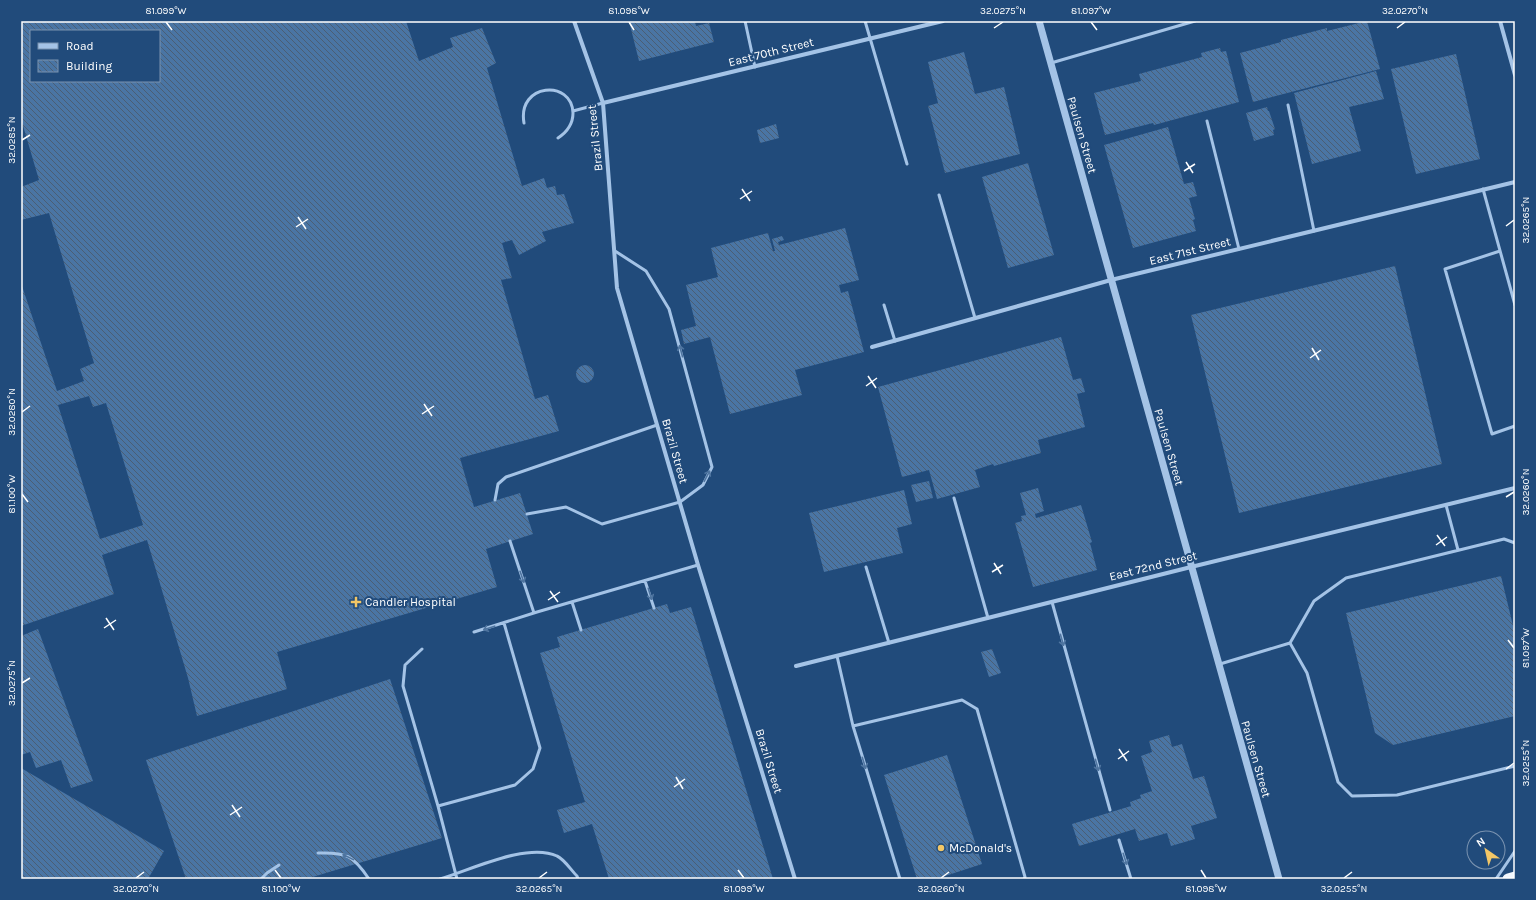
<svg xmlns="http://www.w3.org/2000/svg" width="1536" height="900" viewBox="0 0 1536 900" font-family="Karla,sans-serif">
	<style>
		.building { fill: url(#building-back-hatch); fill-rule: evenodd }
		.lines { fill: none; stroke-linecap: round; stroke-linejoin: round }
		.service { stroke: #a4c3e6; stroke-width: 3 }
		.minor { stroke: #a4c3e6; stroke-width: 4 }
		.tertiary { stroke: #a4c3e6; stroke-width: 7 }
		.trunk { stroke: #f2f7fe; stroke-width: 11 }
		.oneway { stroke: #4f75a0 }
		.ticks { fill: none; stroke: #fff; stroke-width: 1.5 }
		.poi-dot { fill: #f2c666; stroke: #214b7b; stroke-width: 1.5 }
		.labels { text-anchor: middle; stroke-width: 4; stroke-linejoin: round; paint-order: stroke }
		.street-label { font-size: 12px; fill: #fff; stroke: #214b7b }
		.poi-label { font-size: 12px; fill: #fff; stroke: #214b7b; text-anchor: start }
		.neatline { fill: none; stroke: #fff; stroke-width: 1.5 }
		.ticks-label { font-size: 10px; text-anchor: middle; fill: #fff }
	</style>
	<defs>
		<pattern id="building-back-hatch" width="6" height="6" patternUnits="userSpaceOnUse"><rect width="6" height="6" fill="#4a75a4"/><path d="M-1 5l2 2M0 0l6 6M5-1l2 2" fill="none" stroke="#4b5e74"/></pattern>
	</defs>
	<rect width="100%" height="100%" fill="#214b7b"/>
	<!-- building -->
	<path class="building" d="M21,21H406L419,61L453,47L450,38L482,28L496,63L487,68L522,186L544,178L547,188L555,186L557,195L564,194L574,223L542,232L546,241L519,255L512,240L502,243L512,278L501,280L535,399L548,395L559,431L460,458L474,507L520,493L533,534L486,549L497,587L277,652L287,689L197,716L188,678L147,540L102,555L114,594L21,626V283L57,391L84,381L80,369L94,363L49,213L21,220V187L39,180L21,119ZM31,31H159V81H31ZM89,396L93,407L106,403L143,525L100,539L58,405Z
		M629,21H695L696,26L709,23L714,42L639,61Z
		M1367,21L1380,69L1253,102L1240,53L1281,42V40L1327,28V31Z
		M1220,48L1221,52L1226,51L1239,102L1154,125L1153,123L1105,135L1094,93L1141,81L1139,74L1202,57L1201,53Z
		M964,52L975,94L1004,87L1020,154L945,173L928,106L938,103L928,62Z
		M1456,54L1480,159L1416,174L1391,69Z
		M1376,71L1384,99L1349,107L1361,151L1312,164L1294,93Z
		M1267,107L1268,111H1269L1275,129L1273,130L1274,135L1254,141L1246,113Z
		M776,124L779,138L760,143L757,130Z
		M1168,127L1184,184L1193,182L1197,196L1189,198L1195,219L1193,220L1196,231L1133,248L1104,145Z
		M1028,163L1054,255L1008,268L982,177Z
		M845,228L859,280L839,285L841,293L848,291L864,352L795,370L802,395L730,414L710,337L684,344L681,330L696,326L686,285L718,277L711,248L768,233L773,251H775L772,239L782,236L784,240L778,242L779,245Z
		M1395,266L1442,464L1239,513L1191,315Z
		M1061,337L1073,380L1081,378L1085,392L1077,394L1085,427L1038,440L1041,453L994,466L993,464L975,470L980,487L937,499L929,470L902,477L878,387Z
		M576 374a9 9 0 1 1 18 0a9 9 0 1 1-18 0Z
		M929,481L933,498L916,502L911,485Z
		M1038,488L1044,511L1035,514L1036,518L1081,505L1092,542L1090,543L1097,570L1033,587L1015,523L1022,521L1021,516L1026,515L1020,493Z
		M904,490L912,524L897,528L903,553L824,572L809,513Z
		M1501,576L1515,634V716L1393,745L1375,733L1346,613Z
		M667,604L670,613L691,607L773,879H609L592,824L564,833L557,810L585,802L540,653L560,647L557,637Z
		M38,629L93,781L71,788L61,760L36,768L30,752L21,755V636Z
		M992,649L1001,673L989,677L981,652Z
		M390,679L442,838L306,879H186L146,760Z
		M1169,735L1172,747L1182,744L1193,779L1204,776L1217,818L1191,826L1195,839L1171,846L1167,833L1139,841L1135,829L1079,846L1072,824L1131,806L1130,802L1141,798L1140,795L1152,791L1141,756L1152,752L1149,741Z
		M947,755L982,864L936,879H917L884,775Z
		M21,768L164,851L148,879H21Z"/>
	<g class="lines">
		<!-- service -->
		<path class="service" d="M745,21L755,67
			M865,21L907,164
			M1051,63L1195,21
			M1288,105L1314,231
			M573,111L603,103
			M1207,121L1239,249
			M524,123C517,83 572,79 573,113C573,125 567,132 558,138
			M1483,189L1515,305
			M939,195L975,318
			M1500,251L1445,269L1492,434L1515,426
			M884,305L895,341
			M954,498L988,618
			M495,500L498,484L506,477L657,425
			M1446,505L1458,550
			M527,514L566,507L602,524L680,502L703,485L712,467L669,309L646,271L615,251
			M510,541L534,613
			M866,567L889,643
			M645,581L654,608
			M572,602L581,630
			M1052,602L1110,810
			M474,632L537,612L698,565
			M1290,643L1314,601L1346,578L1504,539L1515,543
			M422,649L405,665L403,686L438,806L457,879
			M837,656L853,726L962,700L977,709L1025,877L1024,879
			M1220,664L1290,643L1307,673L1338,782L1352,796L1397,795L1515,766
			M853,726L900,879
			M438,806L515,785L533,769L540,748L504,623
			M1119,840L1131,879
			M318,853C346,852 353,855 369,879
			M261,879L267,873L279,865
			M440,879C471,870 527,842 557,856C564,859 571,870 577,876L578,879
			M1496,879L1515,851"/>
		<!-- minor -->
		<path class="minor" d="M574,21L603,103L617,288L698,565L795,879
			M1500,21L1515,75
			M603,103L943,21
			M872,347L1111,280L1515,182
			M796,666L1191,567L1515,488"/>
		<!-- tertiary -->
		<path class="tertiary" d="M1039,21L1279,879"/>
		<!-- trunk -->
		<path class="trunk" d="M1508,879L1515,877"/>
	</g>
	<!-- one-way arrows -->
	<defs><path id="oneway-shaft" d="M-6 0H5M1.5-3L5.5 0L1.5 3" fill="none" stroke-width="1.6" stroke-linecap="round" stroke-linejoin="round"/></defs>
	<g class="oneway">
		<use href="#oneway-shaft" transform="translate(681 351) rotate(-105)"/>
		<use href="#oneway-shaft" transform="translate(707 476) rotate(-62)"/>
		<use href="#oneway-shaft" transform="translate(522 577) rotate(71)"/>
		<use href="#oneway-shaft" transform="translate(650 594) rotate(73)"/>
		<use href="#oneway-shaft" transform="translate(489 628) rotate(162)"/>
		<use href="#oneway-shaft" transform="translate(1062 640) rotate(74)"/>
		<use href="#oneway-shaft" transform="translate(864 763) rotate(73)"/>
		<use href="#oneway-shaft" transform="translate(1097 765) rotate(74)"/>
		<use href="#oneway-shaft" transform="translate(348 857) rotate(-154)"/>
		<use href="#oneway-shaft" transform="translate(1125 859) rotate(72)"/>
	</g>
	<!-- ticks -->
	<path class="ticks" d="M166,22L172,30M629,22L634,30M1091,22L1097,30M994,28L1003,22M1397,28L1405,22M22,140L30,135M1186,162L1193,173M1184,171L1195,164M742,189L750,201M740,199L752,191M298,217L306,229M1506,226L1514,220M296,227L308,219M1312,348L1319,360M1310,358L1321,350M868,376L876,388M866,386L877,378M424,404L432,416M22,412L30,406M422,414L434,406M22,494L28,502M1506,497L1514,492M1437,535L1445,546M1436,545L1447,537M994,563L1001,574M992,572L1003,565M550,591L558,602M548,600L560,592M106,618L114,630M104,628L116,620M1508,640L1514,648M22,683L30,678M1119,749L1127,761M1118,759L1129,751M1506,769L1514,763M676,777L683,789M674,787L685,779M232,805L240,817M230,815L242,807M275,870L281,878M738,870L744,878M1201,870L1206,878M136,878L144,872M539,878L547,872M941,878L949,872M1344,878L1352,872"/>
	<!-- markers -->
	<g class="poi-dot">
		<path d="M354 596h4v4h4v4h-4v4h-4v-4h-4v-4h4z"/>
		<circle cx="941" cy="848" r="4"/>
	</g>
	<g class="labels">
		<!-- street labels -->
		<g class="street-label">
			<text transform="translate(771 52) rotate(-14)" y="4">East 70th Street</text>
			<text transform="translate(1082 135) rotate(74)" y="4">Paulsen Street</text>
			<text transform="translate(595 138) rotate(-96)" y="4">Brazil Street</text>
			<text transform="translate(1190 251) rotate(-14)" y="4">East 71st Street</text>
			<text transform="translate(1169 447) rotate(74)" y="4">Paulsen Street</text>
			<text transform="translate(675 451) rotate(74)" y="4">Brazil Street</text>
			<text transform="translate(1153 566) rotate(-14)" y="4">East 72nd Street</text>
			<text transform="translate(1256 759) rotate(74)" y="4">Paulsen Street</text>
			<text transform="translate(769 761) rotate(73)" y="4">Brazil Street</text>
		</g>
		<!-- poi labels -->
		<g class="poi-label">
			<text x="365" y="606">Candler Hospital</text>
			<text x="949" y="852">McDonald's</text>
		</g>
	</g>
	<!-- border -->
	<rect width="1536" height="900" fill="none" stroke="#214b7b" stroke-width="44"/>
	<!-- legend -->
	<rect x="30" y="30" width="130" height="52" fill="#214b7b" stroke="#7a93b0"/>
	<rect x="38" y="43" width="20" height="6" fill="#a4c3e6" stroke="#7a93b0"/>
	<text x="66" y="50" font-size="12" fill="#ffffff">Road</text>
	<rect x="38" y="60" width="20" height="12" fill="url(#building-back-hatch)" stroke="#7a93b0"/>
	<text x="66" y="70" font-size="12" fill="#ffffff">Building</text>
	<!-- north arrow -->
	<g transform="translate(1486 850) rotate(326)"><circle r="19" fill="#214b7b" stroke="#7a93b0"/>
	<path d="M0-3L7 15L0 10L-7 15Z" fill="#f2c666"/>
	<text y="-6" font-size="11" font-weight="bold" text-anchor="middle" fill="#ffffff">N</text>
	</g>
	<rect x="22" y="22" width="1492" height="856" class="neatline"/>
	<g class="ticks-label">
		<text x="166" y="14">81.099°W</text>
		<text x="629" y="14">81.098°W</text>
		<text x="1003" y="14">32.0275°N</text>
		<text x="1091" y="14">81.097°W</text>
		<text x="1405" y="14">32.0270°N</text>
		<text transform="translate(11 140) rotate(-90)" y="4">32.0285°N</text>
		<text transform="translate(1525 220) rotate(-90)" y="4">32.0265°N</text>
		<text transform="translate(11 412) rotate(-90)" y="4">32.0280°N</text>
		<text transform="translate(1525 492) rotate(-90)" y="4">32.0260°N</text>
		<text transform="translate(11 494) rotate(-90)" y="4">81.100°W</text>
		<text transform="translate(1525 648) rotate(-90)" y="4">81.097°W</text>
		<text transform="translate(11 683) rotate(-90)" y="4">32.0275°N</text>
		<text transform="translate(1525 763) rotate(-90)" y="4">32.0255°N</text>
		<text x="136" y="892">32.0270°N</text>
		<text x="281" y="892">81.100°W</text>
		<text x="539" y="892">32.0265°N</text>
		<text x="744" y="892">81.099°W</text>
		<text x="941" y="892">32.0260°N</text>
		<text x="1206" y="892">81.098°W</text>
		<text x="1344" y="892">32.0255°N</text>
	</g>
</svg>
